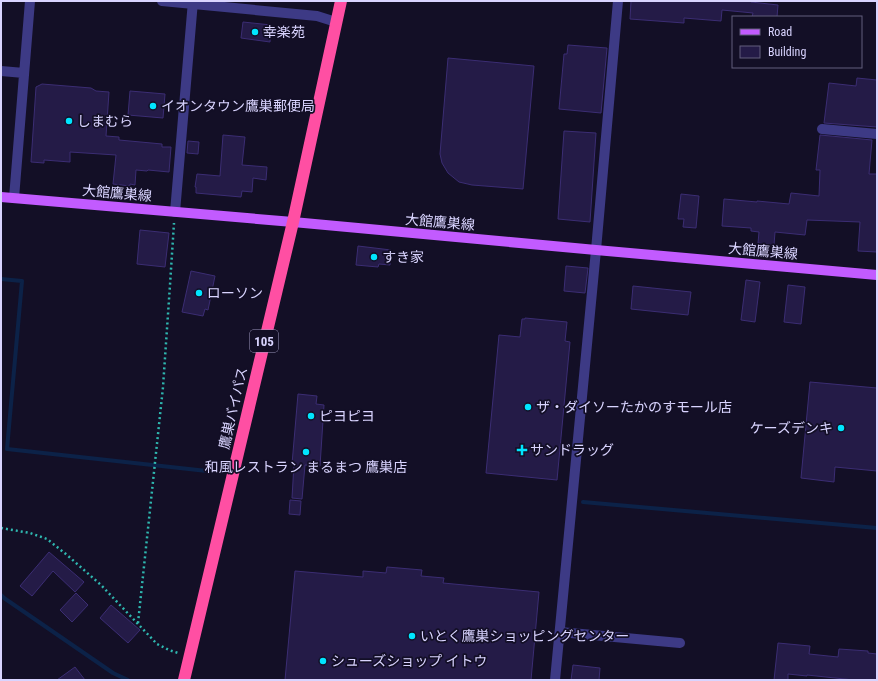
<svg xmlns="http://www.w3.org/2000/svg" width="878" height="681" viewBox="0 0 878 681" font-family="'Roboto Condensed','Noto Sans JP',sans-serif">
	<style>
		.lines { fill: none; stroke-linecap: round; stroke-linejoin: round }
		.stream { stroke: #0c2248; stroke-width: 4 }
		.building { fill: #241b47; stroke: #3b2d73 }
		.path { stroke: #2fb8b0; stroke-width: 2.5; stroke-dasharray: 2 3; stroke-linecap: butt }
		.minor { stroke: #3d3a85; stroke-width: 10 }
		.major { stroke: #c25bff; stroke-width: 10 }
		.highway { stroke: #ff4fa3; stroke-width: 12 }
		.poi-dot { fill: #00e5ff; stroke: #130f26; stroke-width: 1.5 }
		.labels { text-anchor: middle; stroke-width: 3.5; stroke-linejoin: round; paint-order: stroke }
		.shield { fill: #130f26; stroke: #9e99be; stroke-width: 1 }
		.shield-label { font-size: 13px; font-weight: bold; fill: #d9d4ff }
		.poi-label { font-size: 14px; fill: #d9d4ff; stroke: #130f26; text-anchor: start }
		.street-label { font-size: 14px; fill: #d9d4ff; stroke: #130f26 }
	</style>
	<rect width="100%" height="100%" fill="#130f26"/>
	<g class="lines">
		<!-- stream -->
		<path class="stream" d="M1,279L22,281L7,449L207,471
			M583,502L877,528
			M1,595L4,598L113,673L128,680"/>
	</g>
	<!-- building -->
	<path class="building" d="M631,1H751V2L778,5L777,17H752L753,13L722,10L721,21L684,18V23L630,19Z
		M243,22L271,25L270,42L241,38Z
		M568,45L607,48L601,113L559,109L564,54H567Z
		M448,58L534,66L523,189L472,185L459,182L448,173L442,163L440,154Z
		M857,78L877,80V127L824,123L829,83L856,86Z
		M42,84L91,88L96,91L109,92L106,136L119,137V140L162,144V147H171L169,172L148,170L147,171L136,170L135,185L130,184V186L113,184L116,155L70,152V162L44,160V163L31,162L36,87Z
		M130,91L165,94L163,118L128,115Z
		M564,131L596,133L590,222L558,219Z
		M223,135L245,137L242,165L267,167L266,180L253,178L252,192L242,191L241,197L196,193V187H195L197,174L220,176Z
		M820,135L872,140L869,174H877V252L858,251L860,222L807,220L805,235L775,232L774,245L758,243L759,232L751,231V228L722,226L724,199L757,202V201L789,204L791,193L819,196L820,170H816Z
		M188,141L199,142L198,154L187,153Z
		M681,194L699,196L696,228L683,227L684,219H678Z
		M140,230L169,233L165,267L137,264Z
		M358,246L391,250L390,265L379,264L378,267L356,265Z
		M566,266L588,268L585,293L564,291Z
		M191,271L215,276L208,310L205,309L203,316L182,312Z
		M746,280L760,282L755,322L741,320Z
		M788,285L805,287L801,324L784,322Z
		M633,286L691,292L688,315L631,309Z
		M525,318L567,322L565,341L570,342L557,480L486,473L499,335L520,337L522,319H525Z
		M810,382L877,388V471L835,467L834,482L801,478Z
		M298,394L317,396L316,404L324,405L320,466L305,465L302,499L292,498L294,464H292Z
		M290,500L301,501L300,515L289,514Z
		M49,552L84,582L75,592L53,571L32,596L20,586Z
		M387,567L422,570L421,576L444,578L443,583L539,592L531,680H285L295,571L363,577V571L386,573Z
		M76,593L88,605L72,622L60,610Z
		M111,605L140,630L128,643L100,618Z
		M778,643L810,646L809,654L838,657L839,649L868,651V653L877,654V680H854L807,675V676L788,674V680H774Z
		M573,665L600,668L599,680H571Z
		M75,667L85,680H57Z"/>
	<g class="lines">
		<!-- path -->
		<path class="path" d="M1,528L30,533L47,539L67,555L101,585L157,644L169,650L178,653
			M138,623L163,387L170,285L174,223"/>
		<!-- minor -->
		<path class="minor" d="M162,1L317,16L336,22
			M1,71L24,73
			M822,129L877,134
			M14,198L30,1
			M175,212L193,1
			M560,632L680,643
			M555,680L596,250L618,1"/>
		<!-- major -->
		<path class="major" d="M1,197L293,222L596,250L877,275"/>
		<!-- highway -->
		<path class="highway" d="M184,680L293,222L341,1"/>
	</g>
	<!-- markers -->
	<g class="poi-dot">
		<circle cx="255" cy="32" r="4"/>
		<circle cx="153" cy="106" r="4"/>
		<circle cx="69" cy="121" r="4"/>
		<circle cx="374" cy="257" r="4"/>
		<circle cx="199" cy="293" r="4"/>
		<circle cx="528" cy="407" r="4"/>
		<circle cx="311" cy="416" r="4"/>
		<circle cx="841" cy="428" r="4"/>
		<path d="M520 444h4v4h4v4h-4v4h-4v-4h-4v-4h4z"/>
		<circle cx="306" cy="452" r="4"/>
		<circle cx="412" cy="636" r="4"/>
		<circle cx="323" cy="661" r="4"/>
	</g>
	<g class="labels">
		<!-- shield labels -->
		<rect class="shield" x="250" y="330" width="28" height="22" rx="3"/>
		<g class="shield-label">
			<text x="264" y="346">105</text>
		</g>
		<!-- poi labels -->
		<g class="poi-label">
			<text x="263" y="37">幸楽苑</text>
			<text x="161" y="111">イオンタウン鷹巣郵便局</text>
			<text x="77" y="126">しまむら</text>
			<text x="382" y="262">すき家</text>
			<text x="207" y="298">ローソン</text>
			<text x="536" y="412">ザ・ダイソーたかのすモール店</text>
			<text x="319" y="421">ピヨピヨ</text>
			<text x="833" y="433" text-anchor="end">ケーズデンキ</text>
			<text x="530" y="455">サンドラッグ</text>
			<text x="306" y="472" text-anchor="middle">和風レストラン まるまつ 鷹巣店</text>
			<text x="420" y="641">いとく鷹巣ショッピングセンター</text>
			<text x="331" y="666">シューズショップ イトウ</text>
		</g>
		<!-- street labels -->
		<g class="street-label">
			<text transform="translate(117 193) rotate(5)" y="5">大館鷹巣線</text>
			<text transform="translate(440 222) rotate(5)" y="5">大館鷹巣線</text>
			<text transform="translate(763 251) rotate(5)" y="5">大館鷹巣線</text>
			<text transform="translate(233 408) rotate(-77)" y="5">鷹巣バイパス</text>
		</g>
	</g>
	<!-- border -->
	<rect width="878" height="681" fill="none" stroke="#d9d4ff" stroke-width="4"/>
	<!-- legend -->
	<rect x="732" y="16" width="130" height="52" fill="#130f26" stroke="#625e7d"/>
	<rect x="740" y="29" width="20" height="6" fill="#c25bff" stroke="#625e7d"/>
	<text x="768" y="36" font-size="12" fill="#d9d4ff">Road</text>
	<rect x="740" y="46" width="20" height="12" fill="#241b47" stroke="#625e7d"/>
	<text x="768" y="56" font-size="12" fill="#d9d4ff">Building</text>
</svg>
